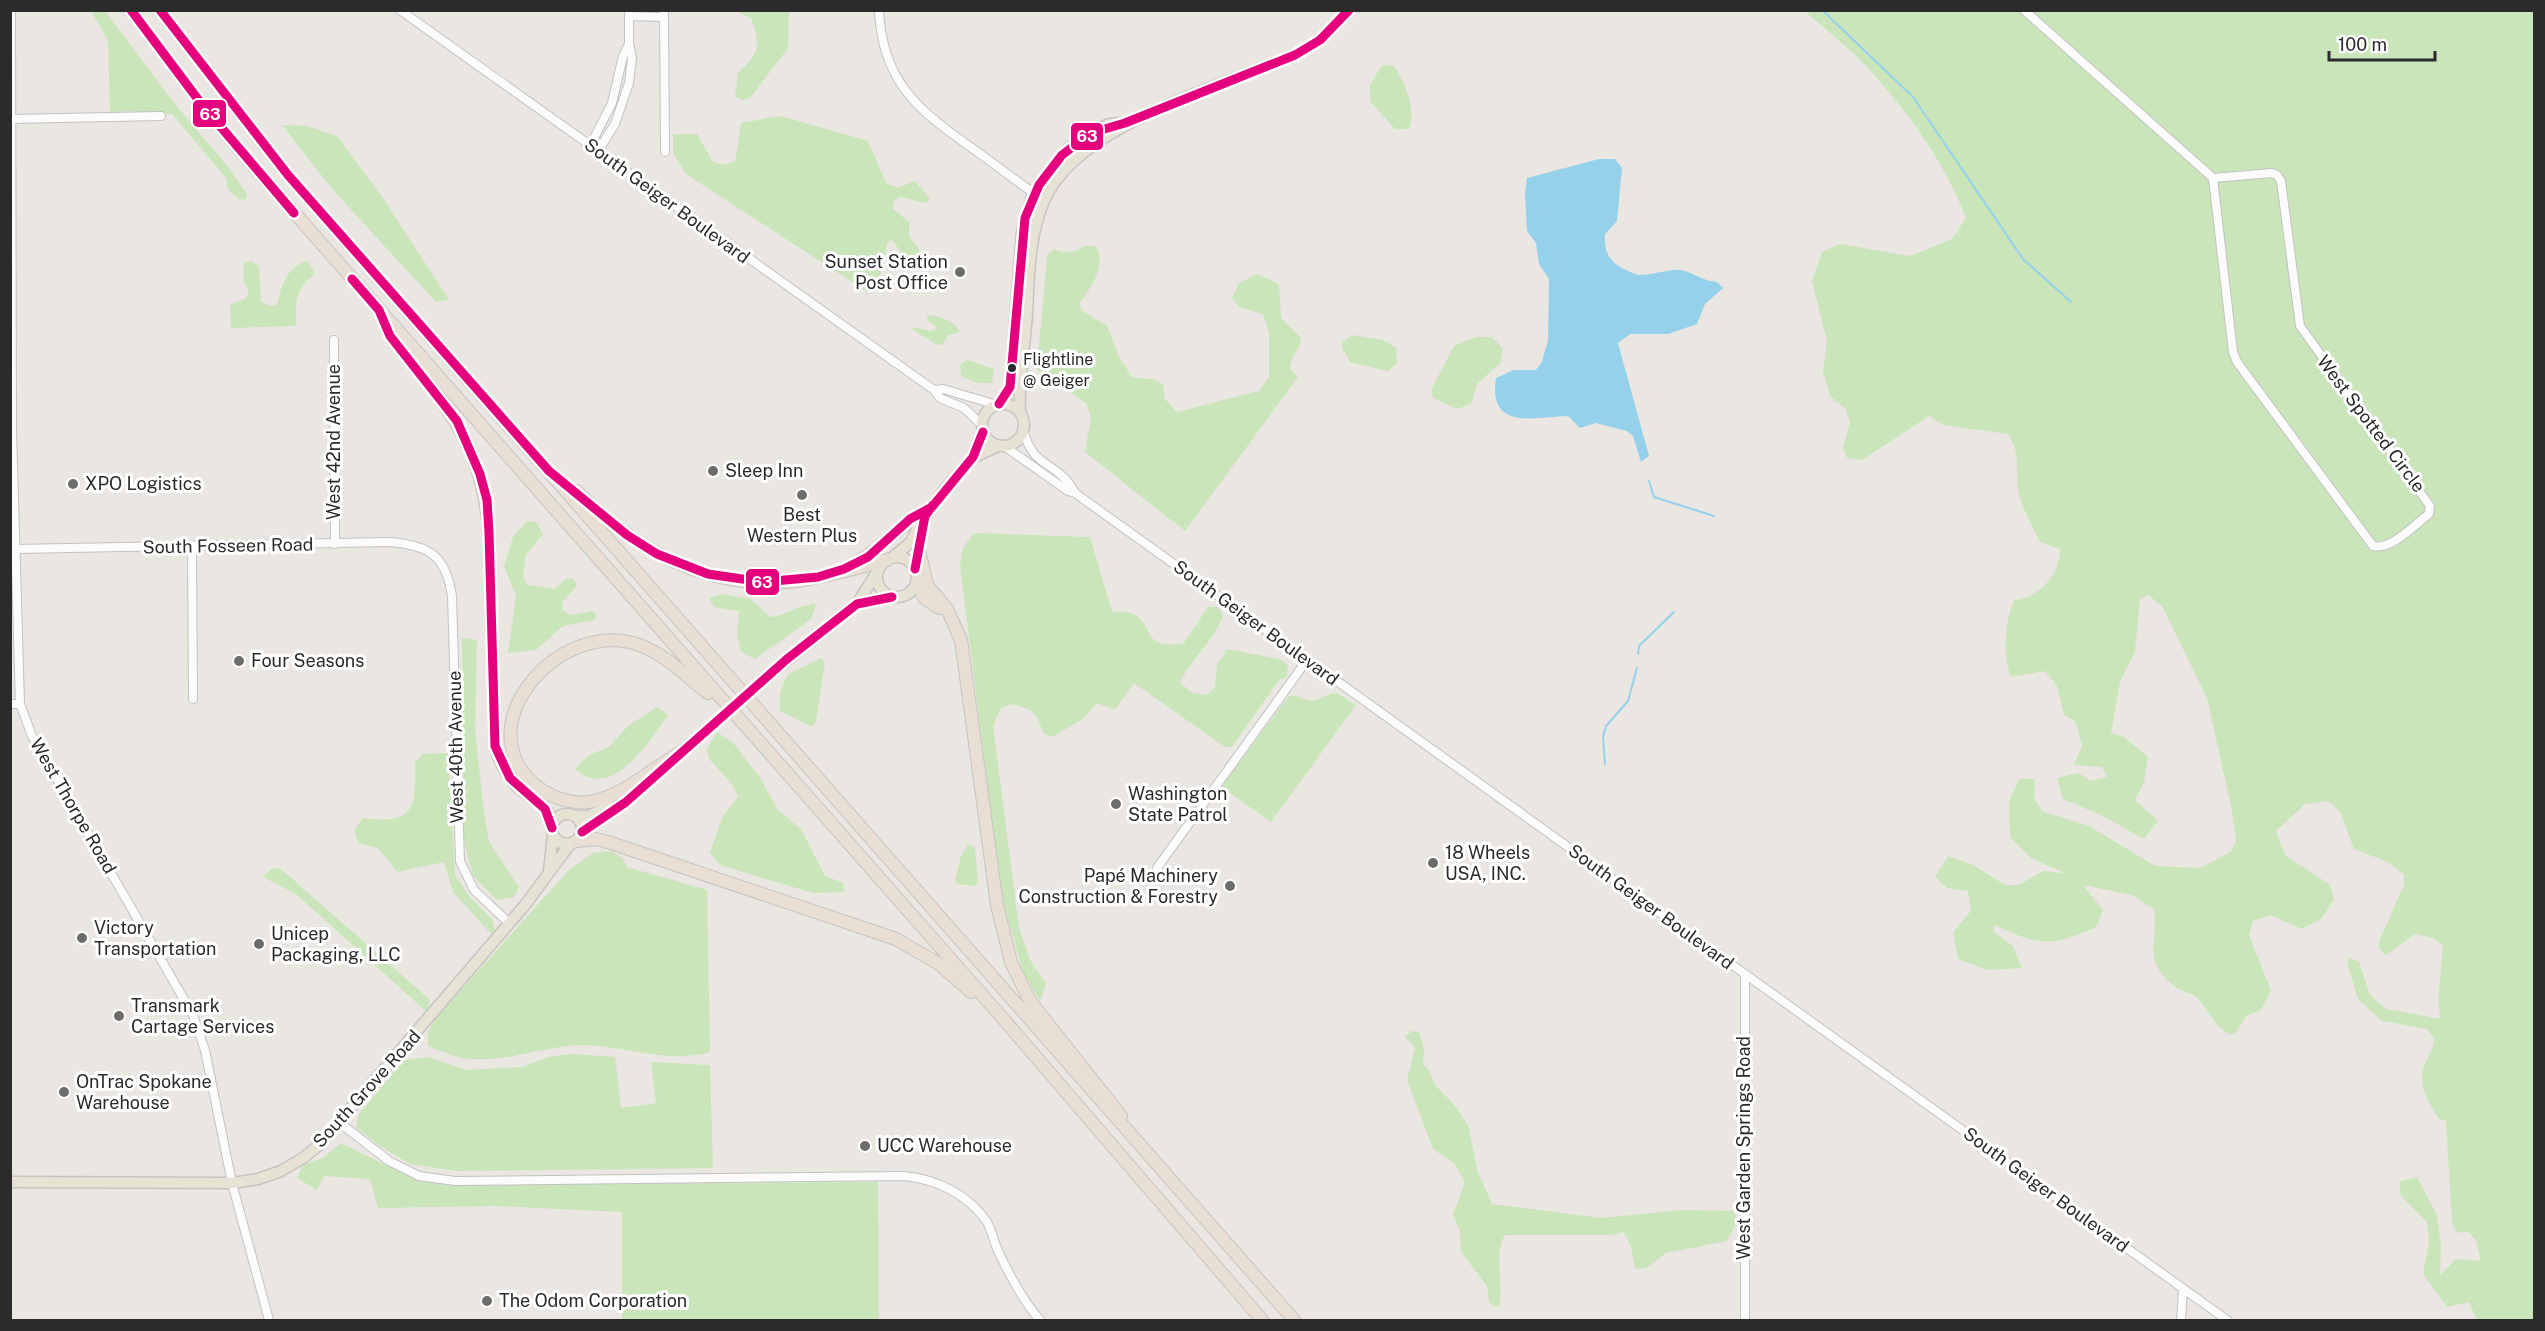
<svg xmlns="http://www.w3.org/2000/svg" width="2545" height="1331" viewBox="0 0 2545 1331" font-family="'Public Sans',sans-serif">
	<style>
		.green { fill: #cae5ba }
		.water { fill: #95d1eb }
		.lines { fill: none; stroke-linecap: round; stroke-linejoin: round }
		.stream { stroke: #95d1eb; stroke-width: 2 }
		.minor-casing { stroke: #c3c2c2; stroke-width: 10 }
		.major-casing { stroke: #c5c4c2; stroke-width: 13 }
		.highway-casing { stroke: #c5c4c2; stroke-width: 14 }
		.minor { stroke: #fcfbfb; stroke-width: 8 }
		.major { stroke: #e7e3d4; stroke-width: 10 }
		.highway { stroke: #e9ded4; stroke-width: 12 }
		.major-bridge-casing { stroke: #c5c4c2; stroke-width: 13; stroke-linecap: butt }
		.major-bridge { stroke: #e7e3d4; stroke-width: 10 }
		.bus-1-casing { stroke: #fff; stroke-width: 14 }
		.bus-1 { stroke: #e5007d; stroke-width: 9 }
		.poi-dot { fill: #6e6c6b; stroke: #fff; stroke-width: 2 }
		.bus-dot { fill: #2b2b2b; stroke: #fff; stroke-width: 2 }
		.labels { text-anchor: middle; stroke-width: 6; stroke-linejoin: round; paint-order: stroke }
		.bus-label { font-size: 16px; fill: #2b2b2b; stroke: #fff; text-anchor: start }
		.street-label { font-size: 18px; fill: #2b2b2b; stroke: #fff }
		.poi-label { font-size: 18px; fill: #2b2b2b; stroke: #fff; text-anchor: start }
		.line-badge { stroke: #fff; stroke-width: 2 }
		.badge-label { font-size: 16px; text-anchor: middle; font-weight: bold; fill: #fff }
	</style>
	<rect width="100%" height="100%" fill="#eae6e2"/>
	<!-- green -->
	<path class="green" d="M91,11H105L174,103L229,168L247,194L245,200L238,199L227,188L226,178L172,114L124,111L110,113L108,40Z
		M735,11H789L788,48L750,98L743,100L735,97L738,73C760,53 761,45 751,18Z
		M1805,11H2534V1320H2477L2469,1302L2447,1307L2423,1274L2429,1243L2427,1222L2401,1196L2399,1182L2417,1177L2436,1213L2441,1245L2440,1275L2456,1259L2481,1261L2476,1240L2467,1231L2457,1233L2452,1224L2446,1121L2439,1119C2430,1104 2418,1087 2423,1069C2427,1057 2433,1052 2434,1038L2427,1029L2382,1021L2358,999L2347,962L2350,958L2359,962L2370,995L2386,1009L2441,1019L2438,1002L2443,946L2434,938L2415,934L2386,955L2379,948L2380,939L2404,885V875L2388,862L2354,849L2340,812L2328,801L2305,804L2276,831L2285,855L2330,885L2334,900L2321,919L2302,929L2270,915L2253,921L2249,935L2271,991L2261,1010L2246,1016L2237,1031L2231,1035C2212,1025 2211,1012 2197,998C2192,992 2183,993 2177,988C2140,959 2159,947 2154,909L2132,895L2083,885L2103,910L2096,927C2053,947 2038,946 1995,925L1993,931L2013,946L2022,968L1987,970L1958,959L1953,932L1971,911L1968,891L1947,888L1935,877L1948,856L1973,865L2005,885H2019L2043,871L2065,873L2031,858L2010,837L2009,801L2019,779H2035L2034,798L2042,811L2089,826L2155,866L2200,868L2231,852L2236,841L2231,806L2207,698L2162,606L2148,595L2140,599L2135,651L2120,682L2111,733L2123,736L2148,757L2144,782L2135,800L2158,821L2144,839L2103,816L2063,799L2057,778L2079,773L2090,781L2107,777L2102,767L2074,765L2082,746L2076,722L2064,715L2057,686L2045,671L2011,677C2002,655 2005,621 2014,600C2040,598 2060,574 2060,549L2040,542C2032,526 2021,506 2018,489C2015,466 2021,454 2008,434L1943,425L1929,416L1862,460L1847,458L1843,448L1850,422L1845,408L1830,396L1823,371L1827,341L1812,281L1822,252L1840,244L1910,256L1952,239L1966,218C1946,166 1913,119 1876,77C1856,53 1828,32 1805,11Z
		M1382,65L1394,66C1405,83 1417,109 1409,129H1395L1370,101V85Z
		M781,116L868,141L886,183L898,188L915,181L930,199L926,203L900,197L893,202V209L909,222V236L921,252L920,262L904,256L892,240L887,243L878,288L866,291L686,174L673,153V134H697L713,162L723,165L735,161L741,123Z
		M282,125L307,126L337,136L383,198L449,300L436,302L333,190Z
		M1085,246H1095C1108,264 1091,287 1080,303L1081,310L1107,326L1120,359L1132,377L1156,380L1163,385L1165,399L1177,412L1259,391L1269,377V334L1263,314L1239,307L1232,298L1239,283L1257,274L1279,284L1281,318L1301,338C1300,350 1291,356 1290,368L1298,377L1185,531L1085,452L1091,417L1086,403L1037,370L1047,255L1054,249C1067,255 1073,252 1085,246Z
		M251,261L259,266L261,301L269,306L277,305C282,284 286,268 307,261L315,273C294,292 296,299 296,326L231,328L230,305L246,298L249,291L243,281L244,263Z
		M928,315C939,316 955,321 960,332L948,335L943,344L937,345L913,330V327L931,331L938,328L927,320Z
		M1352,335L1383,340L1396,348L1397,364L1388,371L1350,362L1342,348V342Z
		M1476,337H1492L1503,349L1500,363L1477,384L1471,404L1457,409L1433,398L1431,390L1454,346Z
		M967,360L994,369L992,383H977L961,376L960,365Z
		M527,521L536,522L543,534L526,555L523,577L528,585L554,589L566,579L573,578L577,586L562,602V610L571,615L592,611L596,615L595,620L563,626L536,650L508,653L516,596L504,566L513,537Z
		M974,533L1090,537L1112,612C1117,612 1127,611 1131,613C1156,623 1139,651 1184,643L1208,607H1218L1223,616C1213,642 1191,659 1180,683L1193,693L1207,695L1215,687L1217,664L1227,649L1279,659L1288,665L1287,677L1279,680L1232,747H1225L1134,683L1115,710L1097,703L1083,719L1052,737L1044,734C1036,713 1034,709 1011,704L1000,709L993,726L1019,928L1030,960L1046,984L1040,1001L1023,972L1001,894L960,566L963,548Z
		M721,594L751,599L770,617C790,615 795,605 816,604L811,619L755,659L741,652L737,634L739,611L714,607L709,598Z
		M462,638L477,640L475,730L484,813L489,842L519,887L514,897L497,900L473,876L464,841Z
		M821,658L825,663L816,721L812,727L780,711V692L788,674Z
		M1337,693L1356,705L1271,822L1221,787L1288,697L1295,695C1320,708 1316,695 1337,693Z
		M657,707L668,715C649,742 612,802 575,769L589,755L609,747L628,726Z
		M717,732L734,744L761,779L777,809L801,829L825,876L843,883L844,892L813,893L720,865L710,852L723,816L738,797L732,784L709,759L707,749Z
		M448,753L455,875L469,896L492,919L495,931L491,934L453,892L444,862L397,872L378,848L358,843L354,830L363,818C415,825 416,808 415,763L423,754Z
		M968,844L975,848L978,883L974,886L957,884L955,881L961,856Z
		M612,851L623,859L627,867L707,890L710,1052C669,1064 629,1047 587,1045C548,1044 511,1062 472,1059C457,1058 442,1052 428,1046V1032L436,1018L568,871L593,853Z
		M272,868L281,869L429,999L428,1013L296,894L263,877Z
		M1412,1031L1419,1032L1424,1048L1423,1064L1429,1071L1435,1085L1457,1108L1469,1128L1477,1170L1492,1204L1601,1218L1683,1210L1733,1211L1738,1220L1727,1241L1666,1253L1646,1268L1635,1269L1631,1247L1624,1232L1610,1235H1505C1493,1254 1504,1283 1499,1305L1495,1307L1489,1302L1487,1286L1461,1252L1460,1231L1453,1215L1465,1182L1454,1163L1433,1149L1407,1080L1415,1048L1405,1037Z
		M573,1054L615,1057L621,1108L656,1103L651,1062L710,1065L713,1168L457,1171L410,1164L378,1145L356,1127L359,1114L404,1060L429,1057L466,1070L521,1067L553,1056Z
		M341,1143L418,1181L449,1185L878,1182L879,1320H622V1212L495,1206L378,1208L370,1179L324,1176L317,1190L297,1178L303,1165L323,1158Z"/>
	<!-- water -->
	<path class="water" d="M1599,159H1615L1622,168L1617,221L1605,234C1603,257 1614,266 1635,274C1644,278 1670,268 1681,270C1694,273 1703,281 1717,282L1723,288L1705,304L1697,324L1668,334H1630L1618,343L1649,456L1641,462L1633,436L1627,431L1596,423L1580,428L1568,416C1534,417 1488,431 1496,378L1514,370H1536L1542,362L1548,340L1549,279L1539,264L1536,243L1527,231L1525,194L1527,178Z"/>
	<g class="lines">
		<!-- stream -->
		<path class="stream" d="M1822,10L1913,97L2023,259L2071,302
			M1649,481L1654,497L1714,516
			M1638,654L1639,646L1674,612
			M1605,764L1603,737L1606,726L1628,701L1637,668"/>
		<!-- minor casing -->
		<g class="minor-casing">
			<path id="minor" d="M11,10L12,430L20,704L32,736L193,1015L205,1050L232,1183L269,1320
				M400,10L934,390L940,398L964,408L982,425
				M664,10L665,152
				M879,10C882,84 921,112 976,151C999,167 1021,185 1044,200
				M2024,10L2213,178L2233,352L2237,362L2373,546C2392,550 2414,525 2429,514L2430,506L2300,326L2281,181L2277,175L2272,173L2213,178
				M629,16L664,17
				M11,119L161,116
				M590,146L612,103L623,56L629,44
				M598,151L615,124L629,83L632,58L629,43V10
				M334,340L335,544
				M934,390L943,389L997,405
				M1023,429C1033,471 1058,460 1075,493
				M1004,446L1068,491L1075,493L2227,1320
				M192,546L193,699
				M15,549L389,542C430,545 446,556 452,596L460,861L474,890L509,923
				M10,704H20
				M1157,868L1307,660
				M340,1123L389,1161L419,1176L455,1181L904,1176C936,1179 968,1194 987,1222C992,1231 994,1243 999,1253C1010,1276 1023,1301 1040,1320
				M1745,1320V975
				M2181,1320L2183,1289"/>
		</g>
		<!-- major casing -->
		<g class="major-casing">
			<path id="major" d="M999,404L1010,387L1022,232L1033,193L1069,148L1098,129L1109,124L1125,123
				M982 425a21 21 0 1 1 42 0a21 21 0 1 1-42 0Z
				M1020,413C1018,380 1025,347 1027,313C1029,275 1029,236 1044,201C1076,124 1223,86 1295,55L1320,40L1349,10
				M972,458L983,432
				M877 577a20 20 0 1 1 40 0a20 20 0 1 1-40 0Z
				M893,557L911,542L917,529L944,490L972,458L998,446
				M857,604L877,572
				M763,680L857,604L892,597
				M676,756L713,725
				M552 829a15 15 0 1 1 30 0a15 15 0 1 1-30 0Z
				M576,816H589L609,806
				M582,832L626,802L655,774
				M549,871L553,834
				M10,1182L232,1183L258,1179L281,1171L303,1158L319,1145L525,905L571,843"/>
		</g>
		<!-- highway casing -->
		<g class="highway-casing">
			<path id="highway" d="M131,10L203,106L255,168L999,1014L1262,1320
				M160,10L288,175L1294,1320
				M384,322L390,336C444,404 483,442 489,532L495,746C500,762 506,775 518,787C533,801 551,805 552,828
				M577,491C636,552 710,591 797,581C827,577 858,568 887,560
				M918,545L927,585L947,609L961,640L997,905L1011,962L1030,1001L1121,1116
				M854,564C883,548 903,521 932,507
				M917,582L924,598L939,608
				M681,752C654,767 626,794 594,801C577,805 557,800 542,790C458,732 560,613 642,646C669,657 685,676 708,693
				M577,841L596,839L608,842L896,939L939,964L971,992"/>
		</g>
		<!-- minor -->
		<use href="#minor" class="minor"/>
		<!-- major -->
		<use href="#major" class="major"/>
		<!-- highway -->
		<use href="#highway" class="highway"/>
		<!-- major-bridge casing -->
		<g class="major-bridge-casing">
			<path id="major-bridge" d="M713,725L763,680"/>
		</g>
		<!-- major-bridge -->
		<use href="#major-bridge" class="major-bridge"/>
		<!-- bus-1 casing -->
		<g class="bus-1-casing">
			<path id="bus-1" d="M131,10L203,106L294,213
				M160,10L288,175L549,471L627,535L657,554L708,574L763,582L818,577L844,569L868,557L910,519L932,507L973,457L983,432
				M352,279L379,310L390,336L457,421L480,474L487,500L489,532L495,746L510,778L545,809L552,828
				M999,404L1010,387L1025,218L1039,185L1062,155L1091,133L1125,123L1295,55L1320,40L1349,10
				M915,569L925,516L933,505
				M582,832L626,802L787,659L857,604L892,597"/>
		</g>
		<!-- bus-1 -->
		<use href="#bus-1" class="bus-1"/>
	</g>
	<!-- markers -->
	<g class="poi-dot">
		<circle cx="960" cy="272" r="6"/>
		<circle cx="713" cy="471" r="6"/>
		<circle cx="73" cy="484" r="6"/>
		<circle cx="802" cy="495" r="6"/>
		<circle cx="239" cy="661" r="6"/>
		<circle cx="1116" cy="804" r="6"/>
		<circle cx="1433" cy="863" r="6"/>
		<circle cx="1230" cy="886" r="6"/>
		<circle cx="82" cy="938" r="6"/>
		<circle cx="259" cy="944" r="6"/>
		<circle cx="119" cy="1016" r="6"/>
		<circle cx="64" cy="1092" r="6"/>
		<circle cx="865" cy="1146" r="6"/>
		<circle cx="487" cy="1301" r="6"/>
	</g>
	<circle class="bus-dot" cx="1012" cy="368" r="5"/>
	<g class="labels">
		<!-- bus labels -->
		<g class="bus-label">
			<text x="1023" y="365">Flightline<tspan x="1023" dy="21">@ Geiger</tspan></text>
		</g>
		<!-- street labels -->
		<g class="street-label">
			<text transform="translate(667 201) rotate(36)" y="6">South Geiger Boulevard</text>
			<text transform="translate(2371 424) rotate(53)" y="6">West Spotted Circle</text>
			<text transform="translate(334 442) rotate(-90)" y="6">West 42nd Avenue</text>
			<text transform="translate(228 546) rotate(-1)" y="6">South Fosseen Road</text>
			<text transform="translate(1256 623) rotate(36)" y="6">South Geiger Boulevard</text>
			<text transform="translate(456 747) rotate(-91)" y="6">West 40th Avenue</text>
			<text transform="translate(73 806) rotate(60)" y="6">West Thorpe Road</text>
			<text transform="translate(1651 907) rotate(36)" y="6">South Geiger Boulevard</text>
			<text transform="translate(367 1089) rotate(-48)" y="6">South Grove Road</text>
			<text transform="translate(1744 1148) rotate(-90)" y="6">West Garden Springs Road</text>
			<text transform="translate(2046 1190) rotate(36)" y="6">South Geiger Boulevard</text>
		</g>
		<!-- poi labels -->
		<g class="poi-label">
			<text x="948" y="268" text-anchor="end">Sunset Station<tspan x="948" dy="21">Post Office</tspan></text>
			<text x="725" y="477">Sleep Inn</text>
			<text x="85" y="490">XPO Logistics</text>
			<text x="802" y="521" text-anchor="middle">Best<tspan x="802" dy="21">Western Plus</tspan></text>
			<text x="251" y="667">Four Seasons</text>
			<text x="1128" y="800">Washington<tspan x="1128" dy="21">State Patrol</tspan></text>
			<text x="1445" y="859">18 Wheels<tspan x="1445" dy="21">USA, INC.</tspan></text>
			<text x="1218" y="882" text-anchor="end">Papé Machinery<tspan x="1218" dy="21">Construction &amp; Forestry</tspan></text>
			<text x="94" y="934">Victory<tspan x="94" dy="21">Transportation</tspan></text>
			<text x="271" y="940">Unicep<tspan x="271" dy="21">Packaging, LLC</tspan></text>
			<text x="131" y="1012">Transmark<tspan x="131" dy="21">Cartage Services</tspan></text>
			<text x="76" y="1088">OnTrac Spokane<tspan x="76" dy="21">Warehouse</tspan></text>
			<text x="877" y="1152">UCC Warehouse</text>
			<text x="499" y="1307">The Odom Corporation</text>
		</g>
	</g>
	<g class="line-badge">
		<rect x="192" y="99" width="35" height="29" rx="6" fill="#e5007d"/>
		<rect x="1070" y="122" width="34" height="29" rx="6" fill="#e5007d"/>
		<rect x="745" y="568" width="35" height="28" rx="6" fill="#e5007d"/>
	</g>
	<g class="badge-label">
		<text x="210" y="120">63</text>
		<text x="1087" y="142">63</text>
		<text x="762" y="588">63</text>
	</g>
	<!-- border -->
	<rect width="2545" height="1331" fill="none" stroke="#2b2b2b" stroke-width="24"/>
	<!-- scale -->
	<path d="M2329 51v9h106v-9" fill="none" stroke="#2b2b2b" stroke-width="3"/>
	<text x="2338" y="51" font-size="18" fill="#2b2b2b" stroke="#ffffff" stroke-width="4.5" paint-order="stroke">100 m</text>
</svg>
